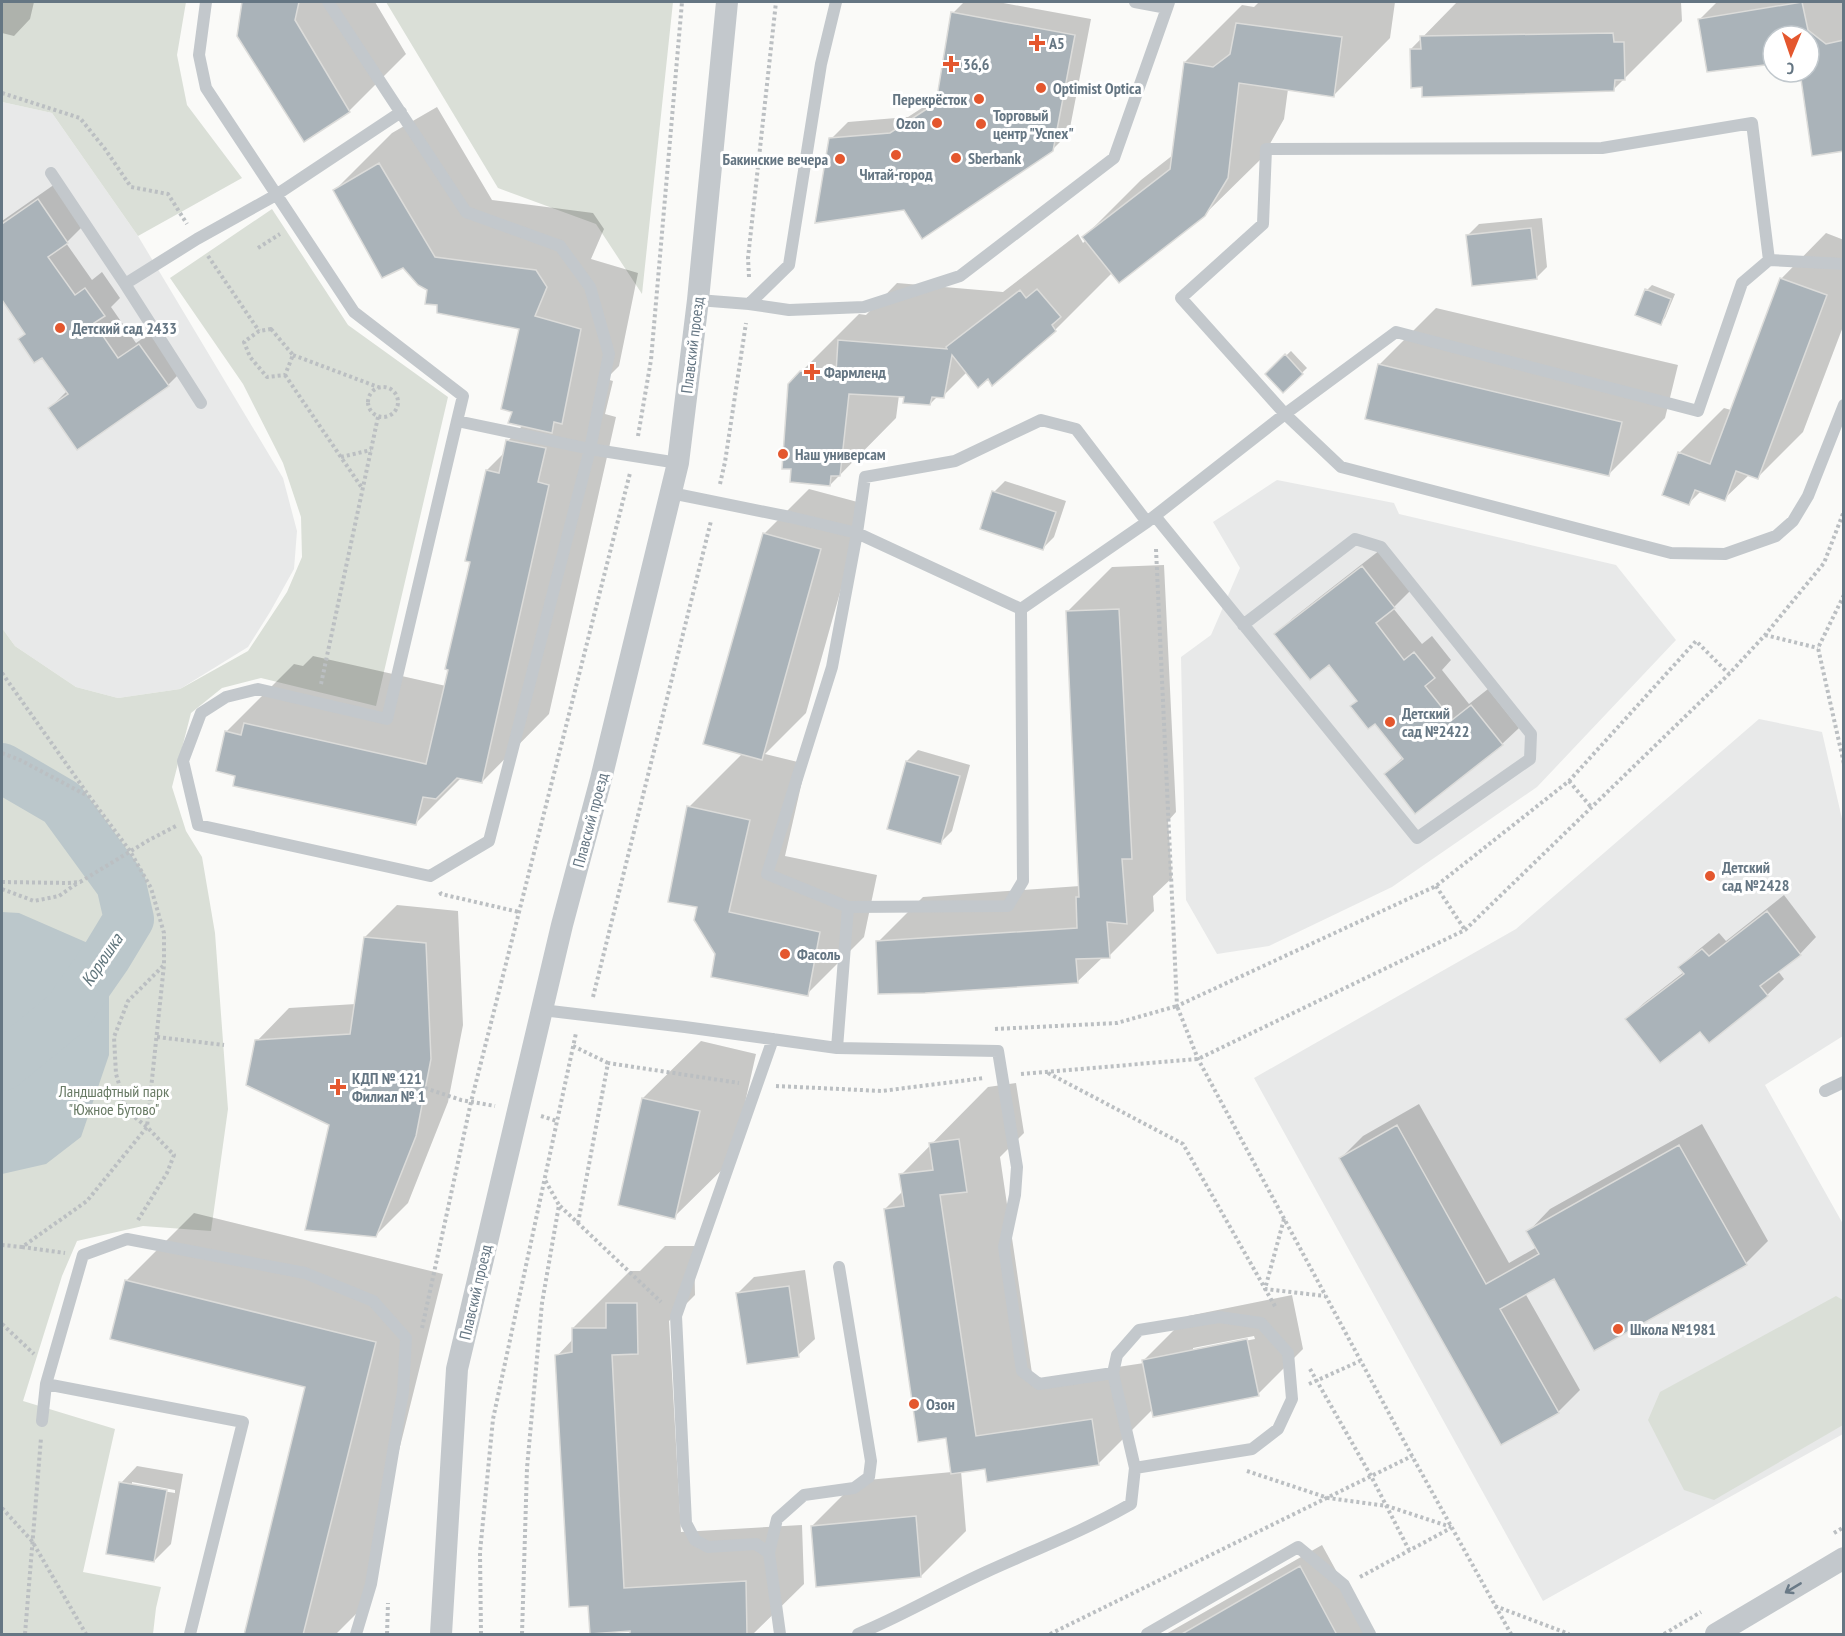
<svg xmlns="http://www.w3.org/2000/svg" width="1845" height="1636" viewBox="0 0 1845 1636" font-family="'PT Sans Narrow',sans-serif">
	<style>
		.built { fill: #e8e9e9 }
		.green { fill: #dadfd7 }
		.water { fill: #bbc7cb }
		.shadow { fill: #0003; fill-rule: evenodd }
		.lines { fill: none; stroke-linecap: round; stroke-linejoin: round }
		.river { stroke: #bbc7cb; stroke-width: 50 }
		.building { fill: #aab3b9; stroke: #dcdcda; stroke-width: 1.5 }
		.path { stroke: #bbbfc2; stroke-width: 4; stroke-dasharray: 3 3; stroke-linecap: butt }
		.service { stroke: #c3c8cc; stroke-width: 12 }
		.minor { stroke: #c3c8cc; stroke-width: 22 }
		.oneway { stroke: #6a7a87 }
		.poi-dot { fill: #e4572e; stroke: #fff; stroke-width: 2 }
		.labels { text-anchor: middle; stroke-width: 6; stroke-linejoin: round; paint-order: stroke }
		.poi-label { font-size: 16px; font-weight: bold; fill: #657683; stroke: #fff; text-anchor: start }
		.street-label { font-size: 16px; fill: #657683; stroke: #fff }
		.park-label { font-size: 16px; fill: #687a64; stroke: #fff }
		.water-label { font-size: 18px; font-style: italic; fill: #60757c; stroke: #fff }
	</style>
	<rect width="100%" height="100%" fill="#fafaf8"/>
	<!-- built -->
	<path class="built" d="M2,102L52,113L138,236L283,478L297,531L294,569L270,612L248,647L180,689L118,698L76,687L15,646L2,628Z
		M1277,480L1394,503L1399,514L1616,565L1676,640L1537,787L1392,887L1269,946L1217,954L1186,900L1181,657L1211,635L1240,568L1213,522Z
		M1759,719L1822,732L1843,823V1036L1765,1085L1843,1224V1434L1543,1601L1254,1078L1516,929Z"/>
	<!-- green -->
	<path class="green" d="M2,2H186L177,55L187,105L242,178L138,236L52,113L2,102Z
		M386,2H673L642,294L596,224L498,188Z
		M272,209L348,325L448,397L376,706L261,678L222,688L191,713L172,787L186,831L202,857L215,933L228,1109L211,1231L143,1226L77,1241L62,1276L23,1401L115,1429L83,1572L161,1587L156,1608L153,1634H2V628L15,646L76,687L118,698L180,689L248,651L287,592L302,557L301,517L283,463L243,384L170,278Z
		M1836,1296L1843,1300V1425L1714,1500L1684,1490L1648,1420L1660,1392Z"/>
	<!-- water -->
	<path class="water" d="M2,912L19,913L97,947L112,967L109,979V1055L81,1137L46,1164L2,1174Z"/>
	<!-- shadow -->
	<path class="shadow" d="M2,2H34L30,19L14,36L2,33Z
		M243,2H375L406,54L349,111L239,36Z
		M964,2H998L1091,19L1069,133L1052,150L831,139L848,122L908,117L939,97L953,13Z
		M1259,2H1395L1390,38L1333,96L1288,89L1284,119L1262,158L1204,215L1112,273L1055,330L988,377L967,372L943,396H938L930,404L905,395H899L896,418L830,485L801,372L859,314L866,315L897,283L1003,292L1078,234L1083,243L1086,240L1084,237L1141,180L1173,155L1185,62L1242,5L1254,7Z
		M1457,2H1681L1682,21L1614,89L1423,86L1411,49Z
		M1717,2H1844V149L1801,72H1809V36H1773V62L1700,19Z
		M437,107L492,200L593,213L604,229L591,259L638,273L619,366L606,379L613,381L605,414L616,417L549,714L482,782L462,777L415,824L237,774L226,732L294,664L303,666L313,656L446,686L471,561L487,470L505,452L508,441L523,425L514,410L521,327L438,304L429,289L335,190L392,133Z
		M55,184L84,225L66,243L92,280L102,272L120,298L111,307L136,343L156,329L184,369L168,385L50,408L67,391L42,356L20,339L26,333L2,297V221Z
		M1542,218L1547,267L1536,278L1468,235L1479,224Z
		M1826,233L1844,240V324L1803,432L1758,477L1750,474L1724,499L1701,491L1689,503L1679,453L1724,408L1731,410L1781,279Z
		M1652,285L1675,294L1665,318L1660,323L1647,290Z
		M1436,308L1678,365L1665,418L1608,475L1379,365Z
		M1291,351L1307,368L1283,391L1267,374Z
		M1005,481L1066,501L1054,537L1043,548L994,492Z
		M809,489L865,504L806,713L765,754L806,764L785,856L877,875L864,937L807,994L717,954L699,906L689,807L743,753L764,534Z
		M1380,550L1411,590L1393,608L1422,644L1432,636L1451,660L1442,670L1469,704L1488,689L1519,728L1502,744L1386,774L1403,757L1358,700L1329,663L1276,634L1293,618Z
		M1164,565L1176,812L1168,821L1172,878L1153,896L1154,911L1109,956L1103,957L1077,982L878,942L923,897L1080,886L1067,612L1112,567Z
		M918,750L970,765L952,831L941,842L907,761Z
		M1784,895L1816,937L1800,954L1778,971L1784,979L1767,995L1700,1030L1627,1019L1644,1003L1684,972L1680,967L1697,951L1719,933L1726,941Z
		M397,905L458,911L463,1025L448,1102L408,1203L375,1236L331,1124L257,1041L289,1008L356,1004L365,937Z
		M701,1041L756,1054L732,1160L674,1217L643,1098Z
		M1016,1083L1024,1133L1000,1157L1033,1380L1144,1363L1143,1361L1188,1316L1292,1295L1303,1349L1258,1394L1153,1409L1098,1464L986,1467L961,1471L966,1531L921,1576L812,1526L857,1481L952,1472L947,1436L885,1209L903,1191L901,1175L988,1087ZM1254,1336L1255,1339L1193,1351V1348Z
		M1419,1104L1509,1263L1537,1247L1528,1232L1550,1209L1702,1124L1768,1241L1746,1263L1595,1349L1554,1277L1525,1293L1580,1390L1558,1412L1341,1158L1363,1136Z
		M194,1213L443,1274L359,1611L336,1634H246L307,1386L126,1281Z
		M665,1246H694L695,1295L669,1321L681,1532L802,1525L804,1584L753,1634H631L557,1356L573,1339V1328L630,1271H640Z
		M805,1270L815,1339L798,1355L737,1294L754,1277Z
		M137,1466L183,1474L171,1544L154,1561L121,1483ZM132,1482L175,1490V1493L132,1486Z
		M1322,1545L1371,1634H1166Z"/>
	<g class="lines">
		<!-- river -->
		<path class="river" d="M2,768L62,803L121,884L129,919L106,957L67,1013L2,1066"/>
	</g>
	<!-- building -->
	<path class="building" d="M242,2H299L295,20L350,112L304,142L237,36Z
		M1802,2L1808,30L1826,44L1844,40V151L1812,156L1800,72H1809V36H1773V64L1707,72L1698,19Z
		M951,12L1075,35L1053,151L922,239L904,210L815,223L829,138L890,133L936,103Z
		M1236,23L1342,37L1334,97L1239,83L1228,178L1205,216L1119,283L1082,237L1170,169L1184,62L1213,67L1230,54Z
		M1613,33L1614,42H1624L1625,80H1615L1614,91L1422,97V87L1411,88L1410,49H1421L1420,36Z
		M379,163L435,257L536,270L547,287L535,316L581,329L562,424L554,422L552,433L508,423L512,412L501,409L519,329L437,313V305L425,304L427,290L418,285L403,268L382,278L333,190Z
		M38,199L68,243L48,257L75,295L85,288L105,316L94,323L118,358L139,344L169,386L77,450L48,408L68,394L42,358L34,363L18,339L25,334L2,300V224Z
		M1531,228L1537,279L1472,286L1466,235Z
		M1780,278L1827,295L1758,479L1736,471L1725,501L1695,490L1689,505L1662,495L1678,452L1710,464Z
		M1037,289L1061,317L1052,325L1056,331L992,386L988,379L978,388L952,355L944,398L932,397L930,405L903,403L904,397L849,394L840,476H831L830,486L790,482L791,469H782L788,384L800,371L836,373L838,340L947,349L946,347L1020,290L1026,298Z
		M1645,289L1671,299L1661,325L1635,315Z
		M1285,354L1303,374L1283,393L1265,374Z
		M1378,364L1622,422L1609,476L1365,419Z
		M506,440L546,448L538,482L549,485L482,783L457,778L436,799L423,797L416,825L233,786L235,776L216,771L225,731L241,735L244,723L426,764L448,670L445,669L470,562L465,561L486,470L499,473Z
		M992,491L1056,512L1043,550L980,529Z
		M763,533L821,549L762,760L703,744Z
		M1362,566L1395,608L1376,623L1404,660L1414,652L1435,678L1425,686L1452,720L1471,705L1503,745L1415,814L1384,774L1403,759L1375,724L1368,729L1350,706L1357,701L1329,665L1310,680L1274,634Z
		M1119,609L1132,859H1122L1127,924L1107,922L1110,958L1076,959L1078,983L925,993L878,994L876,941L1077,928L1076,897H1079L1066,611Z
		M906,761L960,776L941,844L887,829Z
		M687,806L750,820L729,912L820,932L808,996L711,977L715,954L694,920L697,907L668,902Z
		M1767,911L1801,955L1760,986L1768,996L1709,1043L1700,1032L1660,1063L1625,1019L1684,974L1678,967L1702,949L1709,956Z
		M364,937L426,943L431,1059L416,1136L376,1237L305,1230L329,1125L246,1085L255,1040L350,1034Z
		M642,1098L700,1111L675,1219L618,1205Z
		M1397,1125L1486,1284L1539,1254L1526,1231L1679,1145L1747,1265L1594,1351L1554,1279L1500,1309L1559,1413L1501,1445L1339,1158Z
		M959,1139L967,1192L940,1195L976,1436L1092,1419L1099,1465L987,1482L985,1469L951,1474L946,1438L918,1442L884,1209L904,1206L899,1174L933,1170L929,1143Z
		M125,1280L376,1342L303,1635H244L305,1387L110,1339Z
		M789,1286L799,1357L747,1364L736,1293Z
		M606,1303H637L638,1354L612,1355L624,1588L746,1581L747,1635H630V1631L590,1634L588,1606L569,1607L555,1355L572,1352V1328H606Z
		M1247,1339L1259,1396L1153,1417L1142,1360Z
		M119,1482L167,1490L154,1562L106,1554Z
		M916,1516L921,1577L816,1587L811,1526Z
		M1300,1566L1337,1635H1180Z"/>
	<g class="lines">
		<!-- path -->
		<path class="path" d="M2,93L80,118L105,149L131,187L168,194L187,224
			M258,248L280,234
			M208,256L259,331
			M749,277L748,258L776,2
			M271,329L293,355L285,375L267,377L250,357L244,342L259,331Z
			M293,355L378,387
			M285,375L362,488
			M368 402a15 15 0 1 1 30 0a15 15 0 1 1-30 0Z
			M638,436L651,360L682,2
			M341,457L371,450
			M720,484L725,462L746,323
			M1156,549L1177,1006L1436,886L1569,781L1696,641L1729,674
			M1844,595L1818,648L1844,764
			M1765,635L1818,648
			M2,673L89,796L130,851L151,888L164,933V965L147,1127L87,1201L22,1247L2,1245
			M321,684L378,417
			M2,753L20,760L88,796
			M1569,781L1591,807
			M2,882L68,883L80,882L149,840L178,825
			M1436,886L1465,930
			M2,889L34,901L59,896L79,882
			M440,892L441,894L519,912
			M593,997L711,521
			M995,1029L1117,1023L1177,1006L1198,1059L1412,1456L1511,1634
			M157,1037L224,1045
			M573,1046L608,1063
			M1048,1073L1183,1144L1276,1308
			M1021,1074L1198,1059L1465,930L1729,674L1765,635L1824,563L1844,511
			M776,1086L882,1091L984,1078
			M425,1088L461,1100L495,1106
			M541,1116L557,1121
			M560,1206L661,1302
			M1284,1219L1265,1289L1325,1296
			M138,1220L167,1173L174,1155L147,1127L127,1111L116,1074L114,1037L128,1001L164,965
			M578,1223L608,1063L739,1083
			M22,1247L65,1253
			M2,1324L34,1354
			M422,1328L471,1102L630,473
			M1310,1369L1371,1476L1409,1550
			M1309,1384L1360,1361
			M1247,1471L1328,1498L1387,1506L1451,1527
			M2,1508L32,1541L86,1634
			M1834,1533L1844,1527
			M1360,1577L1451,1528
			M1495,1606L1569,1634
			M25,1634L41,1438
			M387,1634L388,1603
			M481,1634L480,1552L493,1419L576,1033
			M522,1634L527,1468L542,1303L559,1205L545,1180
			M1050,1634L1412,1456
			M1664,1634L1701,1612"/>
		<!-- service -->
		<path class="service" d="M206,2L199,55L206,88L354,312L463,396L457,421L387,719L258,689L226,697L201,713L183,761L198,825L430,876L489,841L590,449L457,421
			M328,2L466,212L560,246L590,287L609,354L590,449L678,463
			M1135,2L1167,8L1169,2
			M51,173L125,284
			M1769,260L1752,123L1602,148L1266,149L1263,224L1181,298L1285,414L1341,467L1671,553L1725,554L1776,536L1793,521L1808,496L1844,405
			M698,300L749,304L789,310L864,307L960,276L1114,158L1167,8
			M749,304L789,265L821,64L836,2
			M201,403L125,284L197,239L276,195L401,112
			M671,493L790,517L857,533L1021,609
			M1155,516L1417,838L1530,759L1531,734L1381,547L1355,539L1243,625
			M1021,609L1147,522L1285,414L1396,332L1698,411L1742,283L1769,260L1844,264
			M848,907L767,874L832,667L857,533L865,477L955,461L1041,420L1076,429L1147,522
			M542,1010L685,1027L837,1048L998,1051L1017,1167L1015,1195L1004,1247L1022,1371L1039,1384L1113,1373
			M773,1039L676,1316L686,1523L695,1540L708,1547L756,1544L769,1553L780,1634
			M837,1048L848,907L1008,906L1023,881L1021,609
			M1825,1091L1844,1082
			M42,1421L46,1384
			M769,1553L777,1519L804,1495L854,1488L869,1477L871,1461L839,1267
			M190,1634L243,1422L46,1384L83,1255L127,1239L305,1273L373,1301L406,1338L403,1392L371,1584L356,1634
			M858,1634C902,1616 942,1592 986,1572C1034,1550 1084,1531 1131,1504L1135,1468L1113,1373L1117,1355L1139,1330L1219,1317L1261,1323L1288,1353L1292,1399L1278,1429L1252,1449L1135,1468
			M1147,1634L1298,1547L1344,1585L1370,1634"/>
		<!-- minor -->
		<path class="minor" d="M441,1634L457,1369L562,925L601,779L678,463L698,300L727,2
			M1716,1634L1844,1558"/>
	</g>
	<!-- one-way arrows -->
	<defs><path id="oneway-shaft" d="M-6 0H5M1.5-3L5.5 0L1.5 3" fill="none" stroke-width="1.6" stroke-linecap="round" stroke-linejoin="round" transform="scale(1.5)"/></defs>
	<use class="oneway" href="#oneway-shaft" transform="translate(1793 1588) rotate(149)"/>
	<!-- markers -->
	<g class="poi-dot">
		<path d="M1034 34h6v6h6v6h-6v6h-6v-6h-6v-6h6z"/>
		<path d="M948 55h6v6h6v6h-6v6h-6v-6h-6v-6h6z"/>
		<circle cx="1041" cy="88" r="6"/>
		<circle cx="979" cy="99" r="6"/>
		<circle cx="937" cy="123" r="6"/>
		<circle cx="981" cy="124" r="6"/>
		<circle cx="896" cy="155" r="6"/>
		<circle cx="956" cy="158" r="6"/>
		<circle cx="840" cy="159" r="6"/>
		<circle cx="60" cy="328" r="6"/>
		<path d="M809 363h6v6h6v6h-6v6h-6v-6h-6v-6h6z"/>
		<circle cx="783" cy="454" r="6"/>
		<circle cx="1390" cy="722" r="6"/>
		<circle cx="1710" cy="876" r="6"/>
		<circle cx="785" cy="954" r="6"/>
		<path d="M335 1078h6v6h6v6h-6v6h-6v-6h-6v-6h6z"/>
		<circle cx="1618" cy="1329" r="6"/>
		<circle cx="914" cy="1404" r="6"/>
	</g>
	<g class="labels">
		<!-- poi labels -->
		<g class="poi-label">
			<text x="1049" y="49">А5</text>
			<text x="963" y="70">36,6</text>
			<text x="1053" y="94">Optimist Optica</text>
			<text x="967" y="105" text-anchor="end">Перекрёсток</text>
			<text x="993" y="121">Торговый<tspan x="993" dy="18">центр "Успех"</tspan></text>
			<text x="925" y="129" text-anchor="end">Ozon</text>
			<text x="968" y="164">Sberbank</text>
			<text x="828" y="165" text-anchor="end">Бакинские вечера</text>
			<text x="896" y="180" text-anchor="middle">Читай-город</text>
			<text x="72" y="334">Детский сад 2433</text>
			<text x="824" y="378">Фармленд</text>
			<text x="795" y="460">Наш универсам</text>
			<text x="1402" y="719">Детский<tspan x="1402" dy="18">сад №2422</tspan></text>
			<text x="1722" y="873">Детский<tspan x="1722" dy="18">сад №2428</tspan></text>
			<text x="797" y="960">Фасоль</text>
			<text x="352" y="1084">КДП № 121<tspan x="352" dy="18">Филиал № 1</tspan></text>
			<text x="1630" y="1335">Школа №1981</text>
			<text x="926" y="1410">Озон</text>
		</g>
		<!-- street labels -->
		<g class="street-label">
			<text transform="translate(692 345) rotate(-83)" y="6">Плавский проезд</text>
			<text transform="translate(590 820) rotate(-75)" y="6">Плавский проезд</text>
			<text transform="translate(475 1292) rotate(-77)" y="6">Плавский проезд</text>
		</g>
		<!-- park labels -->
		<g class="park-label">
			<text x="114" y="1097">Ландшафтный парк<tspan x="114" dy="18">"Южное Бутово"</tspan></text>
		</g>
		<!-- water labels -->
		<g class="water-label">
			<text transform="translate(102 960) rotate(-56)" y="6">Корюшка</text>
		</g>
	</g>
	<!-- border -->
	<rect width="1845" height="1636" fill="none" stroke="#657683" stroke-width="6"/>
	<!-- north arrow -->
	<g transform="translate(1791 54) rotate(182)"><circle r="28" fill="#ffffff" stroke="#c1c8cd" stroke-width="1.5"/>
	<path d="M0-4.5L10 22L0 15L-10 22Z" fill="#e4572e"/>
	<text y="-9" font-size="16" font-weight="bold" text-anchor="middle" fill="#657683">С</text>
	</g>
</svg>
